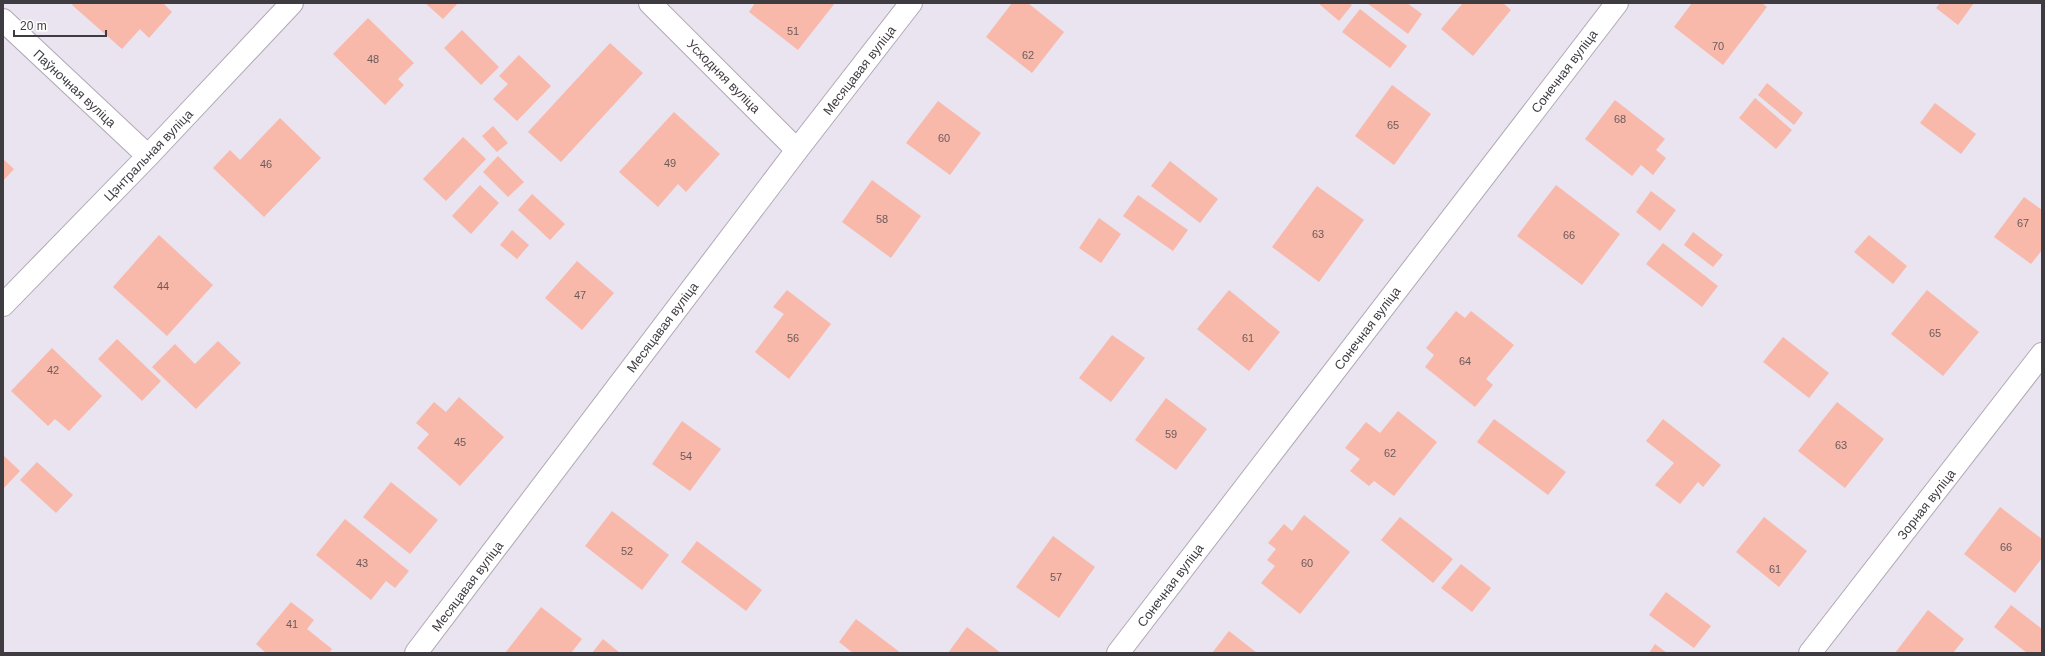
<svg xmlns="http://www.w3.org/2000/svg" width="2045" height="656" viewBox="0 0 2045 656" font-family="Arial,sans-serif">
	<style>
		.building { fill: #f8b9aa }
		.lines { fill: none; stroke-linecap: round; stroke-linejoin: round }
		.minor-casing { stroke: #b1a9b6; stroke-width: 24 }
		.minor { stroke: #fff; stroke-width: 22 }
		.labels { text-anchor: middle; stroke-width: 3; stroke-linejoin: round; paint-order: stroke }
		.number-label { font-size: 11px; fill: #6d5b5b }
		.street-label { font-size: 13px; fill: #3f3c41; stroke: #fff }
	</style>
	<rect width="100%" height="100%" fill="#eae3f0"/>
	<!-- building -->
	<path class="building" d="M74,3H163L172,12L149,38L140,29L122,49L72,5Z
		M425,3H458L443,19Z
		M755,3H835L798,50L749,12Z
		M1012,3H1028L1064,32L1032,73L986,37Z
		M1318,3H1349L1352,5L1339,21Z
		M1367,3H1407L1422,14L1408,34Z
		M1463,3H1503L1511,10L1473,56L1441,29Z
		M1692,3H1762L1767,7L1723,65L1674,27Z
		M1940,3H1974L1958,25L1936,8Z
		M1360,9L1407,46L1390,68L1342,32Z
		M368,18L414,63L398,79L404,85L385,105L333,54Z
		M462,30L499,67L481,85L444,48Z
		M610,43L643,73L561,162L528,132Z
		M519,55L551,86L517,121L493,99L508,84L499,76Z
		M1767,83L1803,113L1794,125L1758,95Z
		M1392,85L1431,114L1394,165L1355,136Z
		M1755,98L1792,130L1776,149L1739,118Z
		M1615,100L1665,139L1656,150L1666,158L1653,175L1641,165L1632,176L1585,139Z
		M938,101L981,133L950,175L906,143Z
		M1935,103L1976,134L1961,154L1920,123Z
		M674,112L720,154L686,192L678,184L658,207L619,172Z
		M280,118L321,158L264,217L213,168L230,150L240,160Z
		M493,126L508,143L497,152L482,136Z
		M463,137L486,159L446,201L423,179Z
		M498,156L524,182L508,197L483,172Z
		M3,159L14,169L3,181Z
		M1170,161L1218,199L1200,223L1151,186Z
		M872,180L921,216L891,258L842,222Z
		M480,185L499,203L471,234L452,216Z
		M1556,185L1620,234L1582,285L1517,236Z
		M1317,186L1364,220L1319,282L1272,247Z
		M1651,191L1676,210L1660,231L1636,212Z
		M532,194L565,224L550,240L518,210Z
		M1138,195L1188,230L1173,251L1123,216Z
		M2024,197L2042,210V250L2031,264L1994,237Z
		M1099,218L1121,234L1101,263L1079,248Z
		M512,230L529,245L517,259L500,245Z
		M1693,232L1723,255L1713,267L1684,245Z
		M159,235L213,285L167,336L113,287Z
		M1869,235L1907,266L1893,284L1854,252Z
		M1663,243L1718,286L1702,307L1646,264Z
		M577,261L614,293L582,330L545,298Z
		M787,290L831,324L789,379L755,352L784,314L773,307Z
		M1229,290L1280,332L1249,371L1197,329Z
		M1927,290L1979,332L1943,376L1891,334Z
		M1456,311L1465,318L1471,311L1514,345L1486,379L1493,385L1475,407L1425,367L1434,355L1426,348Z
		M1112,335L1145,358L1111,402L1079,378Z
		M1783,337L1829,373L1809,398L1763,362Z
		M117,339L161,381L142,401L98,359Z
		M218,341L241,363L196,409L152,367L175,344L195,364Z
		M52,348L102,396L69,431L55,419L48,426L11,391Z
		M459,397L504,437L460,486L417,448L429,434L416,423L434,402L446,412Z
		M1166,398L1207,429L1176,470L1135,440Z
		M1837,402L1884,439L1845,488L1798,451Z
		M1398,411L1437,442L1394,496L1374,481L1369,486L1350,471L1360,459L1345,448L1366,422L1380,433Z
		M1494,419L1566,472L1548,495L1477,442Z
		M1663,419L1721,465L1703,487L1698,482L1680,504L1655,485L1674,463L1646,441Z
		M682,421L721,449L690,491L652,464Z
		M3,455L20,471L3,489Z
		M37,462L73,495L56,513L20,480Z
		M391,482L438,520L410,554L363,517Z
		M2000,507L2042,539V558L2015,593L1964,554Z
		M612,511L669,555L642,590L585,546Z
		M1304,515L1350,552L1300,614L1261,583L1275,566L1267,560L1276,549L1268,543L1284,524L1292,531Z
		M1400,517L1453,559L1433,583L1381,540Z
		M1764,517L1807,551L1779,587L1736,552Z
		M345,519L409,571L395,588L386,581L371,600L316,555Z
		M1053,536L1095,567L1059,618L1016,587Z
		M697,541L762,590L746,611L681,562Z
		M1461,564L1491,588L1472,612L1441,588Z
		M1666,592L1711,626L1694,648L1649,615Z
		M291,602L314,620L307,629L332,649L329,653H266L256,644Z
		M2011,605L2042,629V653H2027L1994,627Z
		M541,607L582,639L571,653H505Z
		M1928,610L1964,639L1953,653H1895Z
		M856,619L901,653H853L839,642Z
		M967,627L1001,653H948Z
		M1229,631L1257,653H1212Z
		M603,639L620,653H592Z
		M1655,644L1667,653H1649Z"/>
	<g class="lines">
		<!-- minor casing -->
		<g class="minor-casing">
			<path id="minor" d="M650,3L797,150
				M3,20L148,156
				M3,305L148,156L292,3
				M416,653L797,150L911,3
				M1118,653L1617,3
				M1810,653L2042,354"/>
		</g>
		<!-- minor -->
		<use href="#minor" class="minor"/>
	</g>
	<g class="labels">
		<!-- number labels -->
		<g class="number-label">
			<text x="793" y="35">51</text>
			<text x="1718" y="50">70</text>
			<text x="1028" y="59">62</text>
			<text x="373" y="63">48</text>
			<text x="1620" y="123">68</text>
			<text x="1393" y="129">65</text>
			<text x="944" y="142">60</text>
			<text x="670" y="167">49</text>
			<text x="266" y="168">46</text>
			<text x="882" y="223">58</text>
			<text x="2023" y="227">67</text>
			<text x="1318" y="238">63</text>
			<text x="1569" y="239">66</text>
			<text x="163" y="290">44</text>
			<text x="580" y="299">47</text>
			<text x="1935" y="337">65</text>
			<text x="793" y="342">56</text>
			<text x="1248" y="342">61</text>
			<text x="1465" y="365">64</text>
			<text x="53" y="374">42</text>
			<text x="1171" y="438">59</text>
			<text x="460" y="446">45</text>
			<text x="1841" y="449">63</text>
			<text x="1390" y="457">62</text>
			<text x="686" y="460">54</text>
			<text x="2006" y="551">66</text>
			<text x="627" y="555">52</text>
			<text x="362" y="567">43</text>
			<text x="1307" y="567">60</text>
			<text x="1775" y="573">61</text>
			<text x="1056" y="581">57</text>
			<text x="292" y="628">41</text>
		</g>
		<!-- street labels -->
		<g class="street-label">
			<text transform="translate(859 70) rotate(-52)" y="5">Месяцавая вуліца</text>
			<text transform="translate(1564 71) rotate(-53)" y="5">Сонечная вуліца</text>
			<text transform="translate(724 76) rotate(45)" y="5">Усходняя вуліца</text>
			<text transform="translate(75 88) rotate(43)" y="5">Паўночная вуліца</text>
			<text transform="translate(148 155) rotate(-46)" y="5">Цэнтральная вуліца</text>
			<text transform="translate(662 327) rotate(-53)" y="5">Месяцавая вуліца</text>
			<text transform="translate(1367 328) rotate(-53)" y="5">Сонечная вуліца</text>
			<text transform="translate(1926 504) rotate(-52)" y="5">Зорная вуліца</text>
			<text transform="translate(1170 585) rotate(-53)" y="5">Сонечная вуліца</text>
			<text transform="translate(467 586) rotate(-53)" y="5">Месяцавая вуліца</text>
		</g>
	</g>
	<!-- border -->
	<rect width="2045" height="656" fill="none" stroke="#3f3c41" stroke-width="8"/>
	<!-- scale -->
	<path d="M14 30v6h92v-6" fill="none" stroke="#3f3c41" stroke-width="2"/>
	<text x="20" y="30" font-size="12" fill="#3f3c41" stroke="#ffffff" stroke-width="3" paint-order="stroke">20 m</text>
</svg>
